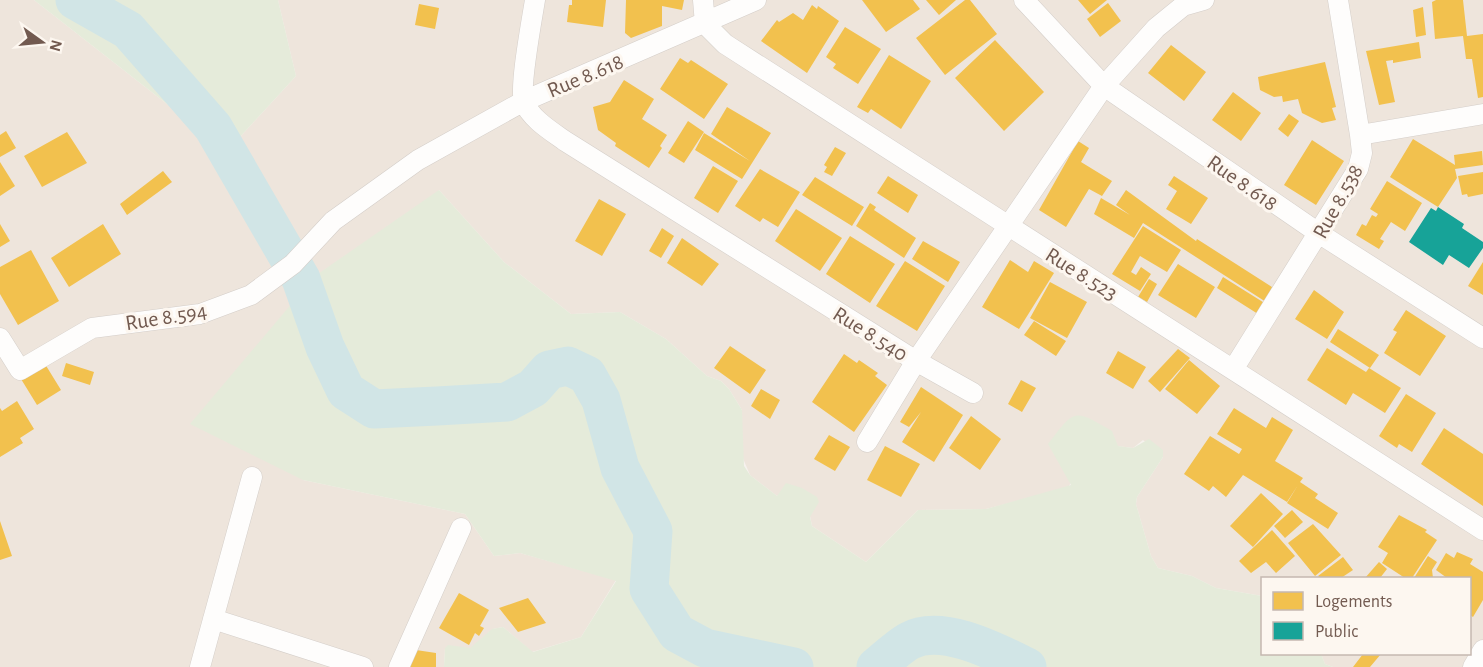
<svg xmlns="http://www.w3.org/2000/svg" width="1483" height="667" viewBox="0 0 1483 667" font-family="'Alegreya Sans',sans-serif">
	<style>
		.residential { fill: #eee5dc }
		.green { fill: #e5ebda }
		.homes { fill: #f2c14e }
		.public { fill: #17a398 }
		.lines { fill: none; stroke-linecap: round; stroke-linejoin: round }
		.river { stroke: #d1e5e6; stroke-width: 39 }
		.street-casing { stroke: #d4cec9; stroke-width: 21 }
		.street { stroke: #fefdfc; stroke-width: 20 }
		.labels { text-anchor: middle; stroke-width: 6; stroke-linejoin: round; paint-order: stroke }
		.street-label { font-size: 22px; fill: #725a50; stroke: #fdf7f0 }
	</style>
	<rect width="100%" height="100%" fill="#f6f2ee"/>
	<!-- residential -->
	<path class="residential" d="M0,0H34L227,151L296,76L278,0H1483V667H1333L1325,664L1321,654H1470V578H1262V596L1216,588L1192,576L1158,568L1151,556L1136,504L1137,497L1163,457L1143,440L1133,448L1117,446L1071,482L1068,488L986,509L918,510L866,562L812,526L810,516L818,502L780,494L777,496L750,475L742,456V410L729,389L721,381L707,376L666,339L620,312L571,314L504,262L439,190L303,480L465,514L494,556L520,553L616,580L581,637L532,652L503,627L493,629L470,649L445,648L444,667H0Z"/>
	<!-- green -->
	<path class="green" d="M34,0H278L296,76L227,151Z
		M439,190L504,262L571,314L620,312L666,339L707,376L721,381L729,389L742,410L744,466L750,475L777,496L786,483L802,488L817,497L819,502L810,517L812,526L866,562L918,510L986,509L1071,485L1048,444C1075,409 1073,408 1112,431L1118,446L1133,448L1149,439L1163,450V457L1137,497L1136,504L1151,556L1158,568L1192,576L1216,588L1262,596V654H1321L1325,664L1333,667H444L445,648L448,645L470,648L492,629L503,627L533,652L581,637L616,581L520,553L494,556L465,514L303,480L190,424L315,276Z"/>
	<!-- homes -->
	<path class="homes" d="M572,0H606L603,27L567,22L569,5H572Z
		M626,0H684L682,10L662,6V26L631,38L625,33Z
		M862,0H913L920,9L886,32Z
		M926,0H956L939,15Z
		M965,0H970L997,34L945,75L916,38Z
		M1078,0H1107L1090,14Z
		M1436,0H1463L1467,36L1483,34V97L1478,98L1472,59H1466L1463,36L1435,39L1432,2Z
		M1108,3L1121,21L1100,37L1087,19Z
		M419,4L439,8L435,29L415,25Z
		M812,5L817,9L818,6L839,21L807,73L761,41L777,20L779,22L793,13L803,20Z
		M1423,7L1426,35L1416,37L1413,10Z
		M845,27L881,49L858,84L833,68L836,64L826,57Z
		M995,40L1044,92L1004,131L955,78Z
		M1419,42L1421,58L1393,63V60L1386,61L1395,102L1379,105L1366,51Z
		M1171,45L1206,72L1184,101L1148,73Z
		M889,55L931,81L901,129L871,109L868,113L857,107Z
		M680,58L688,63L691,60L728,84L704,119L660,89Z
		M1325,62L1336,107L1332,108L1336,120L1322,123L1302,113L1298,99L1283,102L1282,96L1274,97L1260,90L1258,77Z
		M624,80L654,99L642,119L667,135L660,146L662,148L649,168L615,146L616,143L598,130L593,107L610,102Z
		M1233,92L1261,113L1241,141L1212,120Z
		M727,107L771,133L742,179L695,150L704,133L750,161L711,134Z
		M1289,114L1299,121L1288,137L1278,129Z
		M688,121L704,132L684,163L668,153Z
		M6,131L16,148L0,157V135Z
		M67,132L87,163L42,187L24,156Z
		M1413,139L1455,165L1454,155L1482,151L1483,165L1455,169L1457,178L1438,207L1390,177Z
		M1312,140L1344,161L1316,205L1284,185Z
		M1078,141L1089,148L1081,162L1112,181L1102,196L1089,189L1066,227L1039,210Z
		M835,147L846,153L832,176L824,172L827,167L824,165Z
		M0,162L15,186L0,196Z
		M713,166L738,181L718,213L694,198Z
		M760,169L800,192L778,227L763,218L760,222L735,206Z
		M163,171L172,182L127,215L120,204Z
		M1483,172V194L1468,197L1467,194L1462,195L1458,176Z
		M888,176L918,195L908,213L877,193Z
		M1174,176L1208,198L1191,224L1166,209L1177,191L1168,185Z
		M815,177L864,207L852,226L802,195Z
		M1387,181L1422,203L1405,231L1391,222L1380,239L1384,241L1379,249L1356,235L1362,224L1366,226L1372,215L1376,217L1378,214L1370,209Z
		M1126,190L1196,241L1197,239L1275,289L1266,302L1143,223L1134,238L1094,214L1101,198L1130,215L1116,205Z
		M599,199L626,214L602,256L575,241Z
		M870,203L876,207L874,210L916,238L904,258L856,226Z
		M796,209L842,238L820,271L775,241Z
		M0,224L10,241L0,247Z
		M103,224L121,254L69,287L51,258Z
		M1143,226L1181,250L1167,272L1140,256L1131,272L1136,275L1141,267L1151,274L1140,291L1112,274Z
		M662,228L674,236L661,258L649,251Z
		M850,236L895,264L870,303L826,274Z
		M682,238L719,264L702,286L667,263Z
		M923,241L960,262L948,282L912,259Z
		M31,250L59,301L18,325L0,294V267Z
		M1010,260L1028,272L1034,261L1054,273L1019,329L982,307Z
		M905,261L945,286L917,331L876,306Z
		M1483,262V295L1468,286Z
		M1178,264L1215,287L1196,318L1158,295Z
		M1223,277L1266,304L1258,314L1217,288Z
		M1149,279L1157,284L1147,302L1138,297Z
		M1050,282L1087,302L1067,338L1030,318Z
		M1314,290L1344,312L1327,339L1295,319Z
		M1406,310L1446,336L1420,376L1384,353L1397,332L1393,330Z
		M1034,321L1066,341L1056,356L1024,335Z
		M1338,329L1379,355L1370,368L1330,342Z
		M730,346L766,370L750,394L714,368Z
		M1327,348L1366,372L1369,368L1401,388L1385,413L1353,393L1346,405L1307,380Z
		M1178,349L1190,358L1160,392L1148,381Z
		M1118,351L1146,367L1133,389L1106,373Z
		M844,354L857,363L859,360L878,373L875,376L887,385L854,432L812,402Z
		M1189,360L1220,386L1197,414L1165,389Z
		M66,363L94,372L90,385L62,376Z
		M45,364L61,390L37,405L21,379Z
		M1021,380L1036,388L1022,412L1008,404Z
		M921,387L963,415L934,462L902,442L921,412L909,427L900,422Z
		M761,389L780,400L770,419L751,406Z
		M1406,394L1436,413L1412,452L1399,444L1397,448L1379,436Z
		M17,401L34,429L20,438L23,443L0,457V408L2,411Z
		M1234,408L1266,428L1272,417L1293,430L1275,461L1303,478L1300,482L1318,494L1315,498L1338,513L1328,529L1287,503L1298,485L1287,502L1243,475L1226,497L1213,486L1209,491L1184,474L1210,436L1239,454L1242,449L1217,434Z
		M971,416L1001,439L980,470L949,448Z
		M1444,428L1483,454V506L1421,464Z
		M829,435L850,447L835,471L814,459Z
		M885,446L920,464L901,497L867,480Z
		M1261,493L1283,514L1253,547L1230,526Z
		M1292,510L1303,522L1285,538L1274,526Z
		M1399,515L1427,530L1425,532L1437,540L1412,578H1405L1382,563L1388,553L1378,547Z
		M0,521L12,556L0,560Z
		M1313,524L1341,555L1315,576L1288,543Z
		M1272,530L1295,556L1276,573L1266,562L1251,573L1239,561Z
		M1457,552L1473,559L1470,564L1483,572V600L1473,617L1470,615V578H1447L1436,570L1446,553L1454,558Z
		M1428,556L1437,562L1432,570L1433,578H1414Z
		M1343,557L1353,570L1341,578H1320L1318,576Z
		M1379,562L1387,569L1380,578H1365Z
		M459,593L489,610L480,626L484,628L479,636L475,633L469,645L439,628Z
		M528,598L546,623L518,632L499,608Z
		M416,650L436,653V667H410Z
		M1363,654H1381L1370,667H1353Z"/>
	<!-- public -->
	<path class="public" d="M1438,207L1464,224L1462,228L1483,242V248L1469,268L1449,255L1443,265L1409,242L1431,208L1436,211Z"/>
	<g class="lines">
		<!-- river -->
		<path class="river" d="M75,0L128,30L213,127L301,279L325,347L346,391L374,409L437,406L507,402L533,388L549,370L568,366L587,375L601,400L620,468L653,531L649,589L677,633L705,648L794,667
			M876,667C886,659 897,648 909,641C942,623 996,652 1027,667"/>
		<!-- street casing -->
		<g class="street-casing">
			<path id="street" d="M535,0C532,19 519,88 524,102C531,119 551,131 565,141L916,361L1104,86L1156,28L1183,6L1204,0
				M703,0L705,24L725,44L1483,530
				M1024,0L1104,86L1320,234L1483,338
				M1338,0L1360,135
				M0,338L20,370L92,328L200,314L251,295L293,264L333,221L418,160L524,101L756,0
				M1234,368L1358,169L1362,153L1360,135L1483,114
				M867,442L916,361L973,393
				M213,619L363,667
				M200,667L252,477
				M399,667L461,528
				M1473,667L1483,650"/>
		</g>
		<!-- street -->
		<use href="#street" class="street"/>
	</g>
	<g class="labels">
		<!-- street labels -->
		<g class="street-label">
			<text transform="translate(585 75) rotate(-23)" y="8">Rue 8.618</text>
			<text transform="translate(1243 182) rotate(35)" y="8">Rue 8.618</text>
			<text transform="translate(1337 201) rotate(-61)" y="8">Rue 8.538</text>
			<text transform="translate(1082 273) rotate(32)" y="8">Rue 8.523</text>
			<text transform="translate(166 316) rotate(-9)" y="8">Rue 8.594</text>
			<text transform="translate(871 333) rotate(32)" y="8">Rue 8.540</text>
		</g>
	</g>
	<!-- legend -->
	<rect x="1261" y="577" width="210" height="78" fill="#fdf7f0" stroke="#c5b8b0" stroke-width="1.5"/>
	<rect x="1273" y="592" width="30" height="18" fill="#f2c14e" stroke="#c5b8b0" stroke-width="1.5"/>
	<text x="1315" y="607" font-size="18" fill="#725a50">Logements</text>
	<rect x="1273" y="622" width="30" height="18" fill="#17a398" stroke="#c5b8b0" stroke-width="1.5"/>
	<text x="1315" y="637" font-size="18" fill="#725a50">Public</text>
	<!-- north arrow -->
	<g transform="translate(42 42) rotate(105)" stroke="#fdf7f0" stroke-width="4.5" paint-order="stroke">
	<path d="M0-4.5L10 22L0 15L-10 22Z" fill="#725a50"/>
	<text y="-9" font-size="16" font-weight="bold" text-anchor="middle" fill="#725a50">N</text>
	</g>
</svg>
